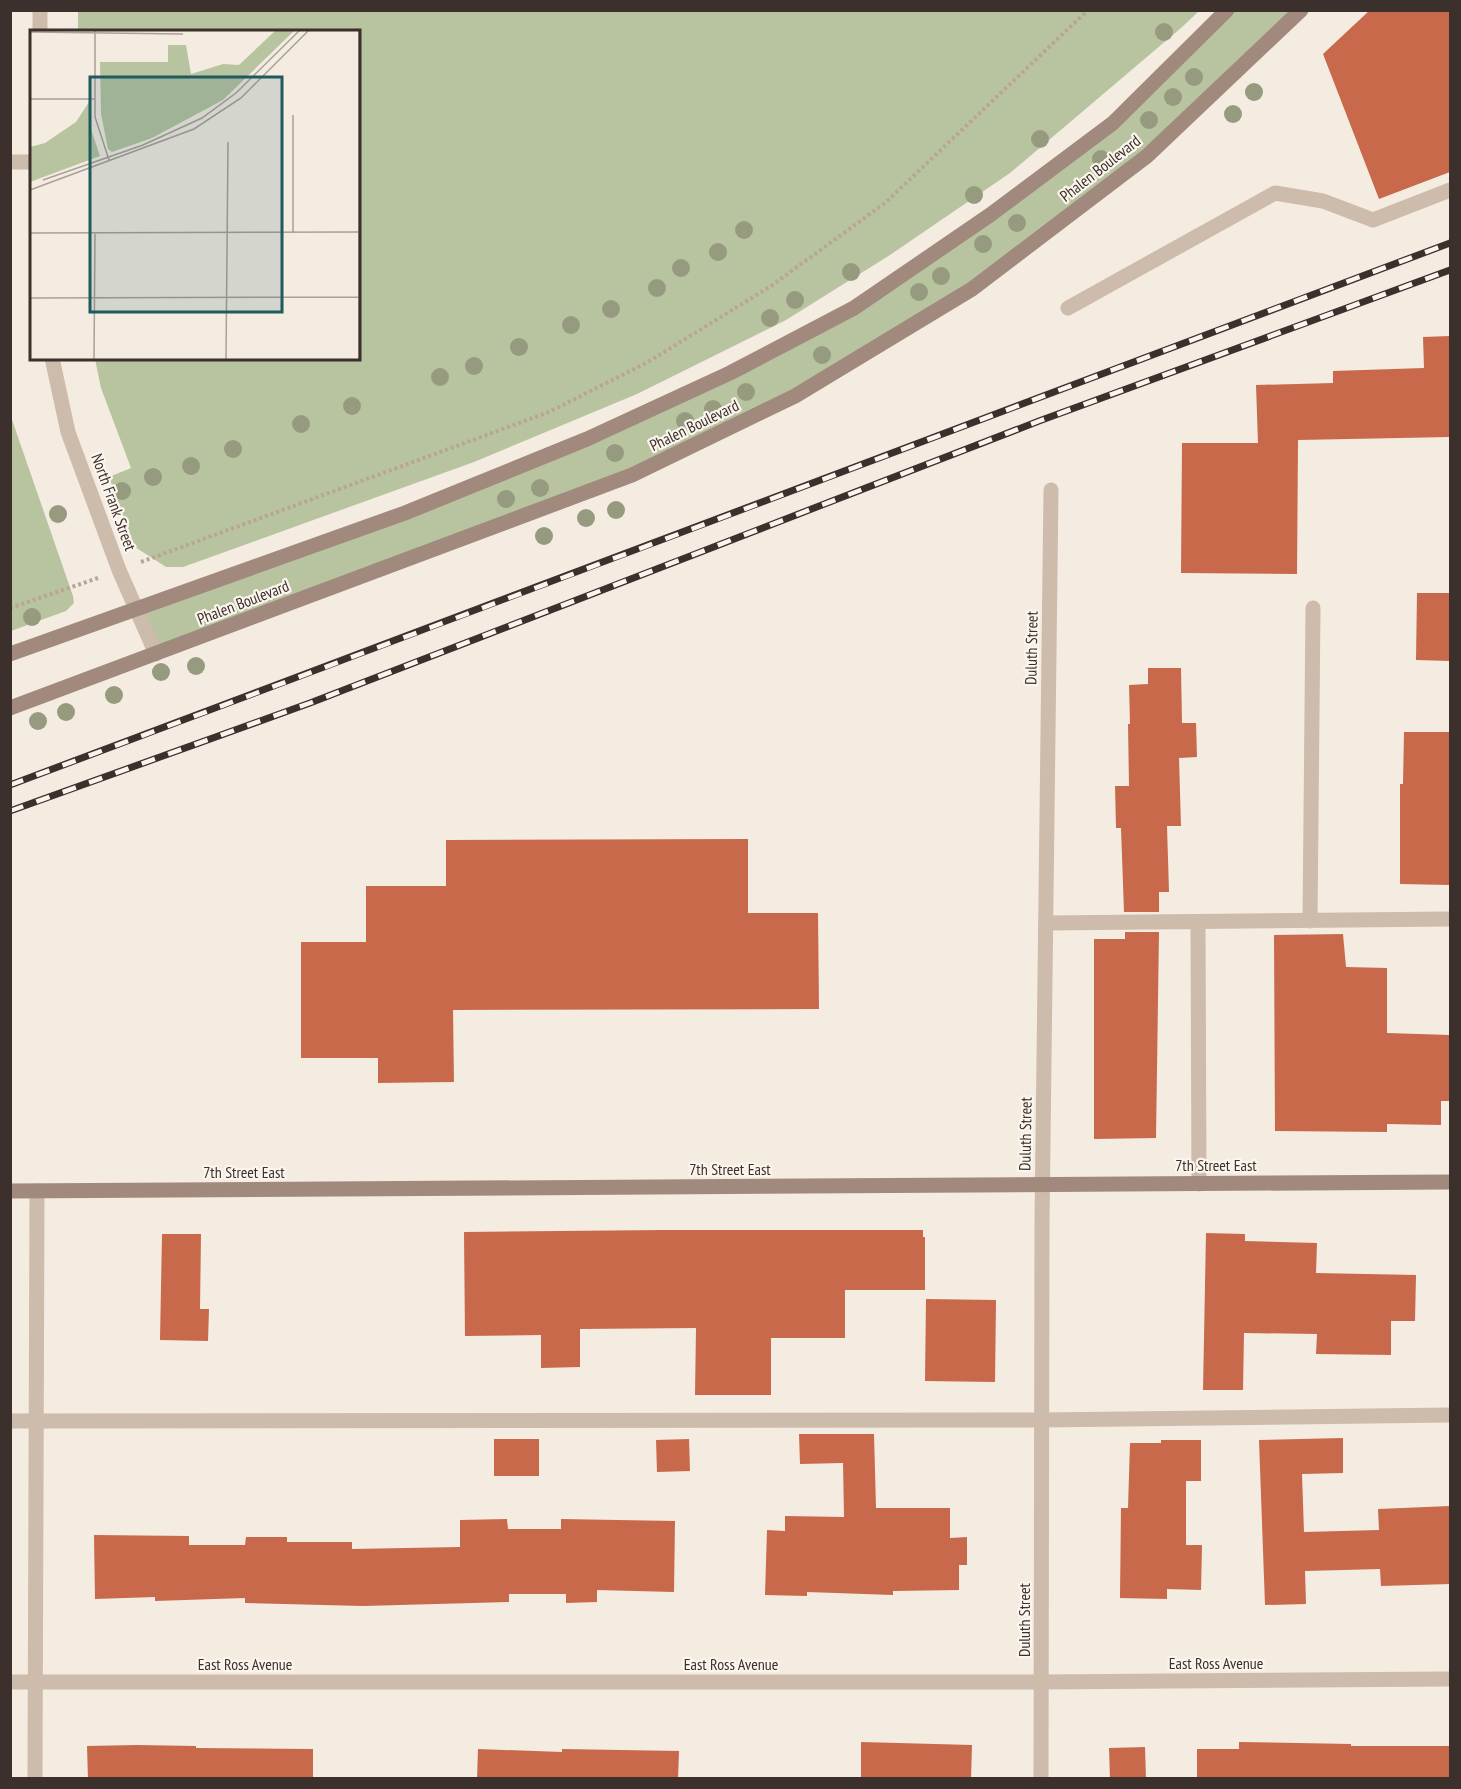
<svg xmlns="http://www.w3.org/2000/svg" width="1461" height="1789" viewBox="0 0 1461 1789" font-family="'PT Sans Narrow',sans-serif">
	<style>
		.green { fill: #b8c4a0 }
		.building { fill: #c8694b }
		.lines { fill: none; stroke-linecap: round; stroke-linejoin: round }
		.path { stroke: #b9a596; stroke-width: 4; stroke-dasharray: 3 3; stroke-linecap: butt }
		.lane { stroke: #cdbbac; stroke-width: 15 }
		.street { stroke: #cdbbac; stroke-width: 15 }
		.secondary { stroke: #a18a7d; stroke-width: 15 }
		.rail-casing { stroke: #3b302b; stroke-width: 7 }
		.rail { stroke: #fbf5ee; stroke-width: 4.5; stroke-dasharray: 14; stroke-linecap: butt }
		.tree { fill: #969b7f }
		.labels { text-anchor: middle; stroke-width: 4.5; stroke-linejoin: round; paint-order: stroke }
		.street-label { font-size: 16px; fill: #3b302b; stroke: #fbf5ee }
		.inset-road { fill: none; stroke: #aaa098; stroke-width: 1.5 }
		.view { fill: #1f5a5e; fill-opacity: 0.15; stroke: #1f5a5e; stroke-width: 3 }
		.inset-edge { fill: none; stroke: #3b302b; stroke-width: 3 }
	</style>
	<rect width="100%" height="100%" fill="#f4ebe1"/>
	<!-- green -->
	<path class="green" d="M78,11V10L1199,11L1181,28L1010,173L890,255L786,320L637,394L474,462L183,567H166L135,547L109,477L131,468L101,388L95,359L358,358V32L78,31Z
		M1227,11H1301L1147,156L972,289L795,396L632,475L156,654L136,609L587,439L854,308L1113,123Z
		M10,414L73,596L74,603L66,611L11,631Z"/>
	<!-- building -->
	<path class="building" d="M1370,10H1450V172L1379,199L1323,54Z
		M1450,336V437L1298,440L1297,574L1181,573L1182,443H1258L1256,385L1333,383V371L1424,368L1423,337Z
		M1417,593H1450V661L1416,660Z
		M1148,668H1181L1182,723H1196L1197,757L1179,758L1181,826H1167L1169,892H1159V912H1124L1121,828H1116L1115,786H1129L1128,724H1130L1129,685L1148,684Z
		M1404,732H1450V885L1400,884V784H1403Z
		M748,839V913H818L819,1009L453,1010L454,1082L378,1083V1058H301V942H366V886H446V840Z
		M1125,932H1159L1156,1138L1094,1139V939H1125Z
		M1343,934L1346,967L1387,968V1033L1450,1035V1101H1441V1125L1387,1124V1132L1275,1131L1274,935Z
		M664,1230H923V1237H925V1290H845V1338H771V1395H695L696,1328L580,1329V1367L541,1368V1335L465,1336L464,1232Z
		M1206,1233L1245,1234V1241L1317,1243L1316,1273L1416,1275L1415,1321H1391V1355L1316,1354L1317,1334L1244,1333L1243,1390H1203Z
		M162,1234H201L200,1309H209L208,1341L160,1340Z
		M926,1299L996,1300L995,1382L925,1381Z
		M799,1434H874L876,1508H950V1538L967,1537V1565H959V1590L893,1591V1595L807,1592V1596L765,1595L767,1530L785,1531V1516L844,1517L843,1463L800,1464Z
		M1343,1438V1473L1302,1474L1304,1532L1379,1530L1378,1509L1450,1506V1584L1381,1586L1380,1569L1305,1571L1306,1604L1265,1605L1259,1440Z
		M494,1439H539V1476H494Z
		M689,1439L690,1471L657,1472L656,1440Z
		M1161,1440H1201V1481H1186V1545H1202L1201,1590L1167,1589V1599L1120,1598L1121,1508H1128L1130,1443H1161Z
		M507,1519L508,1529H561V1519L675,1521L674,1592L597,1590V1602L566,1603V1594H509V1602L363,1606L245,1603V1598L155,1601V1597L95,1599L94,1535L189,1536V1545H245L246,1537H287V1542H352V1549L460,1547V1520Z
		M861,1742L972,1745L971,1779H861Z
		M1239,1742L1351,1744V1746H1450V1779H1197V1749H1239Z
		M137,1745L196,1746V1748L313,1749V1779H88L87,1746Z
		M1145,1747L1146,1779H1110L1109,1748Z
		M478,1749L562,1752V1749L679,1751L678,1779H477Z"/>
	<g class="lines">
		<!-- path -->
		<path class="path" d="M141,562L549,412L648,362L771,286L885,203L1088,10
			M10,608L98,578"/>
		<!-- lane -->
		<path class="lane" d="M1068,308L1275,193L1323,201L1373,220L1450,190
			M1310,921L1313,608
			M1198,922L1199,1184
			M1046,923L1450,919
			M10,1421L1042,1420L1450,1415"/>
		<!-- street -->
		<path class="street" d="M40,32V10
			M10,162H32
			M52,358L68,432L119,570L156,654
			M10,1682H1042L1450,1679
			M35,1778L37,1191
			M1041,1778L1042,1222L1051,490"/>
		<!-- secondary -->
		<path class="secondary" d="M10,654L405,513L587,439L730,373L854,308L990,215L1113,123L1227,10
			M10,708L632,475L795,396L972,289L1147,156L1301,10
			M10,1191L1450,1182"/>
		<!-- rail casing -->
		<g class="rail-casing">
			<path id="rail" d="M10,785C491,606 970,423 1450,243
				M10,811L310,703L1039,421L1450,270"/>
		</g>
		<!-- rail -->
		<use href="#rail" class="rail"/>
	</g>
	<!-- trees -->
	<g class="tree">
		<circle cx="1164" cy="32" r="9"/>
		<circle cx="1194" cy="77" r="9"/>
		<circle cx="1254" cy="92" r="9"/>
		<circle cx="1173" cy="97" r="9"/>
		<circle cx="1233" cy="114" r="9"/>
		<circle cx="1149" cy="120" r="9"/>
		<circle cx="1040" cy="139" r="9"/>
		<circle cx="1101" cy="159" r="9"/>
		<circle cx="974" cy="195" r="9"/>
		<circle cx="1017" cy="223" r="9"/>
		<circle cx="744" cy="230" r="9"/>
		<circle cx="983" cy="244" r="9"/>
		<circle cx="718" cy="252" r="9"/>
		<circle cx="681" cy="268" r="9"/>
		<circle cx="851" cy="272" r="9"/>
		<circle cx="941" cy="276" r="9"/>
		<circle cx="657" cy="288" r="9"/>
		<circle cx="919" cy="292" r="9"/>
		<circle cx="795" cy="300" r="9"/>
		<circle cx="611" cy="309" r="9"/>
		<circle cx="770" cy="318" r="9"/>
		<circle cx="571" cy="325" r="9"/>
		<circle cx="519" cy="347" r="9"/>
		<circle cx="822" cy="355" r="9"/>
		<circle cx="474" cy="366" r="9"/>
		<circle cx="440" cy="377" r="9"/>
		<circle cx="746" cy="392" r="9"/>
		<circle cx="352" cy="406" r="9"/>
		<circle cx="713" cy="409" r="9"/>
		<circle cx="685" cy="421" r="9"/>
		<circle cx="301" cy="424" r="9"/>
		<circle cx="233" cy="449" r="9"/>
		<circle cx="615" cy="453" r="9"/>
		<circle cx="191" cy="466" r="9"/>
		<circle cx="153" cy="477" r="9"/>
		<circle cx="540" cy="488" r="9"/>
		<circle cx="122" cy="491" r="9"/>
		<circle cx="506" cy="499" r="9"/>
		<circle cx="616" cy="510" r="9"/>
		<circle cx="58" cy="514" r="9"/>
		<circle cx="586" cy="518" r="9"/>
		<circle cx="544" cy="536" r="9"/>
		<circle cx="32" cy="617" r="9"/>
		<circle cx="196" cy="666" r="9"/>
		<circle cx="161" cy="672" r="9"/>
		<circle cx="114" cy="695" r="9"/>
		<circle cx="66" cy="712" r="9"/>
		<circle cx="38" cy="721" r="9"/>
	</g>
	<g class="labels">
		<!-- street labels -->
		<g class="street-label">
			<text transform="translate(1100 168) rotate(-38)" y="6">Phalen Boulevard</text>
			<text transform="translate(694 425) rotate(-26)" y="6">Phalen Boulevard</text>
			<text transform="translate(114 502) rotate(70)" y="6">North Frank Street</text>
			<text transform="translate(243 602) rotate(-21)" y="6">Phalen Boulevard</text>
			<text transform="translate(1031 648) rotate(-89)" y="6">Duluth Street</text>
			<text transform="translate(1025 1134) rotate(-89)" y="6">Duluth Street</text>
			<text x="1216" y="1171">7th Street East</text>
			<text x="730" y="1175">7th Street East</text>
			<text x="244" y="1178">7th Street East</text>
			<text transform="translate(1024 1620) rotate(-90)" y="6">Duluth Street</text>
			<text x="1216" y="1669">East Ross Avenue</text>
			<text x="245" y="1670">East Ross Avenue</text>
			<text x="731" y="1670">East Ross Avenue</text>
		</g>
	</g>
	<!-- overview -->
	<g transform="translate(30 30)">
		<rect width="330" height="330" fill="#f4ebe1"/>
		<path d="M246,0H265L193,70L122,108L82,122L78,119L71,84L70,32H138V15H156L161,44L193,34L209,35ZM59,72L60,96L70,126L0,152V117L15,113L46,92Z" fill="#b8c4a0"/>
		<path class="inset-road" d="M65,0V87L79,130M0,2L153,4M0,69H65M263,85V202M13,150L113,115L172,88L206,63L270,0M0,160L164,99L211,68L279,0M0,203L330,202M0,268L329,267M64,330L65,204M196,330L198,112M329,330V0"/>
		<path class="view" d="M60,47H252V282H60Z"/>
		<rect width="330" height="330" class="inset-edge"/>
	</g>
	<!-- border -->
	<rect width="1461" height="1789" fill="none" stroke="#3b302b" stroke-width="24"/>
</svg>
